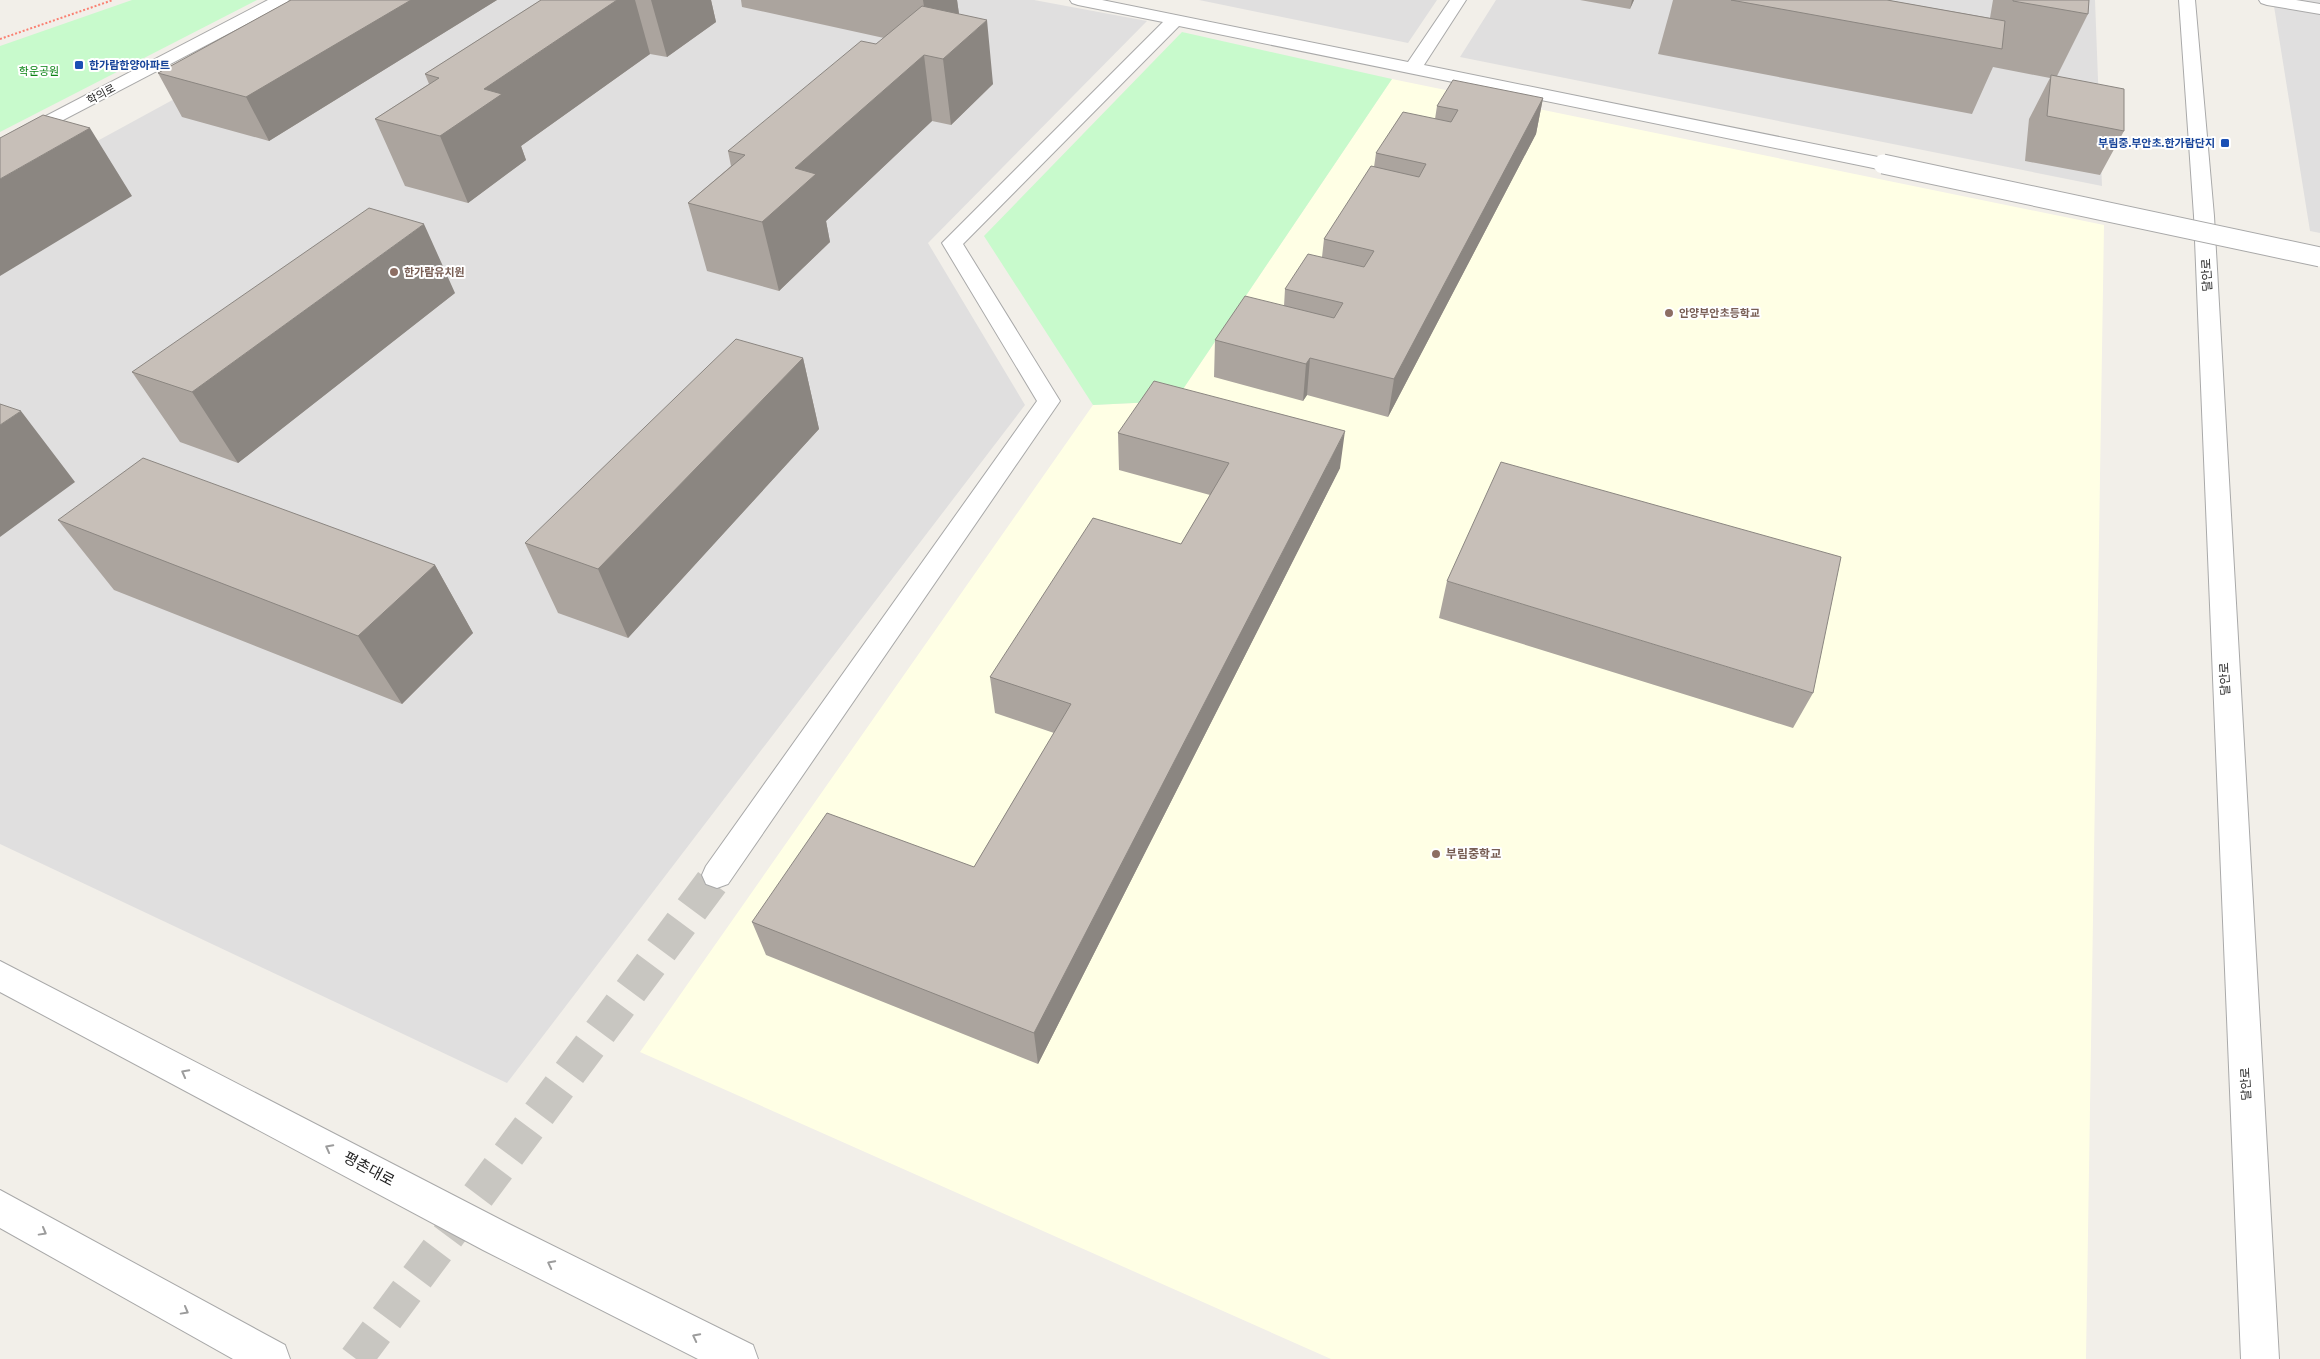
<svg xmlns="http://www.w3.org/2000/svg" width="2320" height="1359" viewBox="0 0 2320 1359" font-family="'Titillium Web','Noto Sans KR',sans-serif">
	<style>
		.residential { fill: #e0dfdf }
		.education { fill: #ffffe5 }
		.park { fill: #c8facc }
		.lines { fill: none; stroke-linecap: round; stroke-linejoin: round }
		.minor-tunnel { stroke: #c8c6c1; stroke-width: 34; stroke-dasharray: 34 17; stroke-linecap: butt }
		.minor-casing { stroke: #a9a9a9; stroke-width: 2 }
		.path { stroke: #fa8072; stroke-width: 2; stroke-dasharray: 2 2; stroke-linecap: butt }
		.minor { fill: #fff; fill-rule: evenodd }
		.minor-bridge-casing { stroke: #a9a9a9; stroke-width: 21; stroke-linecap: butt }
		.minor-bridge { stroke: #fff; stroke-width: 19 }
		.wall { fill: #aba49e }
		.shaded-wall { fill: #8b8681 }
		.building { fill: #c7bfb8; stroke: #8b8681 }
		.oneway { stroke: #9c9c9c }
		.transit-dot { fill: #1a4fb4; stroke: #fff; stroke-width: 2 }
		.education-dot { fill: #8d6e63; stroke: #fff; stroke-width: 2 }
		.labels { text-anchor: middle; stroke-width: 4; stroke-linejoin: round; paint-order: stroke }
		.far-transit-label { font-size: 11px; font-weight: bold; fill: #164399; stroke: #fff; text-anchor: start }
		.far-park-label { font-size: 11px; fill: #0c8416; stroke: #fff }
		.far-street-label { font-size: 11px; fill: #222; stroke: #fff }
		.far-education-label { font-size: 11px; font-weight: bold; fill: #785e54; stroke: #fff; text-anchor: start }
		.street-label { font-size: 12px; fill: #222; stroke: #fff }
		.education-label { font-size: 12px; font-weight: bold; fill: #785e54; stroke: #fff; text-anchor: start }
		.near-street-label { font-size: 15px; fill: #222; stroke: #fff }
	</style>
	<rect width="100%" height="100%" fill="#f2efe9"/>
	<!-- residential -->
	<path class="residential" d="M356,0H1034L1147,21L928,243L1025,405L507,1083L0,844V194Z
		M1199,0H1437L1408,43Z
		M1496,0H2095L2102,186L1460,57Z
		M2273,0H2320V233L2310,231Z"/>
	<!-- education -->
	<path class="education" d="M1392,79L2104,225L2086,1359H1331L640,1052L1093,405L1175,401Z"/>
	<!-- park -->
	<path class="park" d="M132,0H257L0,132V46Z
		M1182,32L1392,79L1175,401L1093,405L984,236Z"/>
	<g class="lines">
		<!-- minor-tunnel -->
		<path class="minor-tunnel" d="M356,1359L717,875"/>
		<!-- minor casing -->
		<g class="minor-casing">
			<path id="minor" d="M268,0H289L287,3L0,153V140Z
				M1070,0H1102L1408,62L1450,0H1466L1424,65L1883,158L1890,160L1893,164L1890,168L1883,170L1179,26L963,244L1060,401L728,884L717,888L706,884L702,875L706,866L1037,401L942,243L1163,22L1078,5L1072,3Z
				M2179,0H2195L2214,216L2279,1359H2241L2194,216Z
				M2259,0H2296L2320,4V14L2267,5L2261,3Z
				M0,961L509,1224L753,1345L758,1359H698L483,1250L0,992Z
				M0,1190L285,1345L290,1359H233L0,1228Z"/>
		</g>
		<!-- path -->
		<path class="path" d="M0,39L113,0"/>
		<!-- minor -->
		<use href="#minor" class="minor"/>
		<!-- minor-bridge casing -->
		<g class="minor-bridge-casing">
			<path id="minor-bridge" d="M1883,164L2320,257"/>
		</g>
		<!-- minor-bridge -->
		<use href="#minor-bridge" class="minor-bridge"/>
	</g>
	<!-- wall -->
	<path class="wall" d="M291,0H497L269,141L182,117L158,73Z
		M541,0H711L716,22L667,57L650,54L521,146L526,160L468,203L405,186L375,119L429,84L425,74Z
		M741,0H957L959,14L993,84L951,125L932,121L826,221L830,242L779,291L707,271L688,203L731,166L728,151L876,44L884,38L742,7Z
		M1580,0H1634L1630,9Z
		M1673,0H1887L1990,18L1993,0H2089L2088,14L2057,76L2124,131L2100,175L2025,161L2029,119L2050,78L1993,67L1972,114L1658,54Z
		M1543,98L1536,134L1388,417L1307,395L1303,401L1214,377L1215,340L1284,306L1285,289L1322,257L1324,239L1374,167L1376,153L1435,119L1437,106Z
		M455,293L238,463L180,442L132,372Z
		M803,358L819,429L628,638L558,613L525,543Z
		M1118,433L1340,468L1038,1064L766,955L752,922L974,867L1054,733L995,713L990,677L1181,544L1210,495L1119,470Z
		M58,520L435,565L473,633L402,704L114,590Z
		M1447,581L1813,693L1793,728L1439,618Z"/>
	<!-- shaded-wall -->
	<path class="shaded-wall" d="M411,0H497L269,141L246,97Z
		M617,0H635L650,54L521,146L526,160L468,203L440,136L484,89Z
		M651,0H711L716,22L667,57Z
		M923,0H957L960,21L930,48Z
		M1632,0H1634L1630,9Z
		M987,20L993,84L951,125L943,59Z
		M924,55L932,121L826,221L830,242L779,291L762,222L795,168Z
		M1543,98L1536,134L1388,417L1394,379Z
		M90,128L132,196L0,276V179Z
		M424,224L455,293L238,463L192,392Z
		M803,358L819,429L628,638L598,569Z
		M1310,358L1307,395L1303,401L1306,364Z
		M21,411L75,482L0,537V425Z
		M1345,431L1340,468L1038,1064L1034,1033Z
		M435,565L473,633L402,704L358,636Z"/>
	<!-- building -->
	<path class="building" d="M291,0H411L246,97L158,73Z
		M541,0H617L484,89L502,94L440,136L375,119L439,78L425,74Z
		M1731,0H1887L2005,21L2002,49Z
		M2013,0H2089L2088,14L2013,1Z
		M922,6L987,20L943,59L924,55L795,168L816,174L762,222L688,203L745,155L728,151L861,41L876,44Z
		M2051,75L2124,89V131L2047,116Z
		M1453,80L1543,98L1394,379L1310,358L1306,364L1215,340L1245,296L1334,318L1343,303L1285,289L1308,254L1364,267L1374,251L1324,239L1371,166L1419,177L1426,164L1376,153L1403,112L1451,122L1458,110L1437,106Z
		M43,115L90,128L0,179V138Z
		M369,208L424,224L192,392L132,372Z
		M736,339L803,358L598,569L525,543Z
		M1154,381L1345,431L1034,1033L752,922L827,813L974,867L1071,704L990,677L1093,518L1181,544L1229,463L1118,433Z
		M0,404L21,411L0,425Z
		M143,458L435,565L358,636L58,520Z
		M1501,462L1841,557L1813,693L1447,581Z"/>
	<!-- one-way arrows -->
	<defs><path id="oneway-chevron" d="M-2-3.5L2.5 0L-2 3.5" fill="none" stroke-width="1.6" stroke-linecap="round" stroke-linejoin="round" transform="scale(1.25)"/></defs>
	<g class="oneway">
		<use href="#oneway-chevron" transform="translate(185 1073) rotate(-152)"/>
		<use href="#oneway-chevron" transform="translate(329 1148) rotate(-152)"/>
		<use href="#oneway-chevron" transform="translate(43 1232) rotate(29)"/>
		<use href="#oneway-chevron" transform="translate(551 1264) rotate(-153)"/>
		<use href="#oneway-chevron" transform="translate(185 1311) rotate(29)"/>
		<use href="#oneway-chevron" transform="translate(696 1337) rotate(-153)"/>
	</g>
	<!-- markers -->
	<g class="transit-dot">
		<rect x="74" y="60" width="10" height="10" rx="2.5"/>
		<rect x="2220" y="138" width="10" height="10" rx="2.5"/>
	</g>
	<g class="education-dot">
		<circle cx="394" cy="272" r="5"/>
		<circle cx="1669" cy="313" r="5"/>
		<circle cx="1436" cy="854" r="5"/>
	</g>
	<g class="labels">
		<!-- far-transit labels -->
		<g class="far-transit-label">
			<text x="89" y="69">한가람한양아파트</text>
			<text x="2215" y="147" text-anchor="end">부림중.부안초.한가람단지</text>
		</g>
		<!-- far-park labels -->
		<g class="far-park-label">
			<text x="39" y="75">학운공원</text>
		</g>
		<!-- far-street labels -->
		<g class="far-street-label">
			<text transform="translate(101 94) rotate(-28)" y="4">학의로</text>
		</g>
		<!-- far-education labels -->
		<g class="far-education-label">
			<text x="404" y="276">한가람유치원</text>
			<text x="1679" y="317">안양부안초등학교</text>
		</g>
		<!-- street labels -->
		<g class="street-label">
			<text transform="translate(2207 275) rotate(-93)" y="4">달안로</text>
			<text transform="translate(2225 679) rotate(-93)" y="4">달안로</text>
			<text transform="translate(2246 1084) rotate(-93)" y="4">달안로</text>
		</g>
		<!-- education labels -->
		<g class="education-label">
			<text x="1446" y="858">부림중학교</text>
		</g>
		<!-- near-street labels -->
		<g class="near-street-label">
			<text transform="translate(369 1169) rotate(28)" y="5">평촌대로</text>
		</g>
	</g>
</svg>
